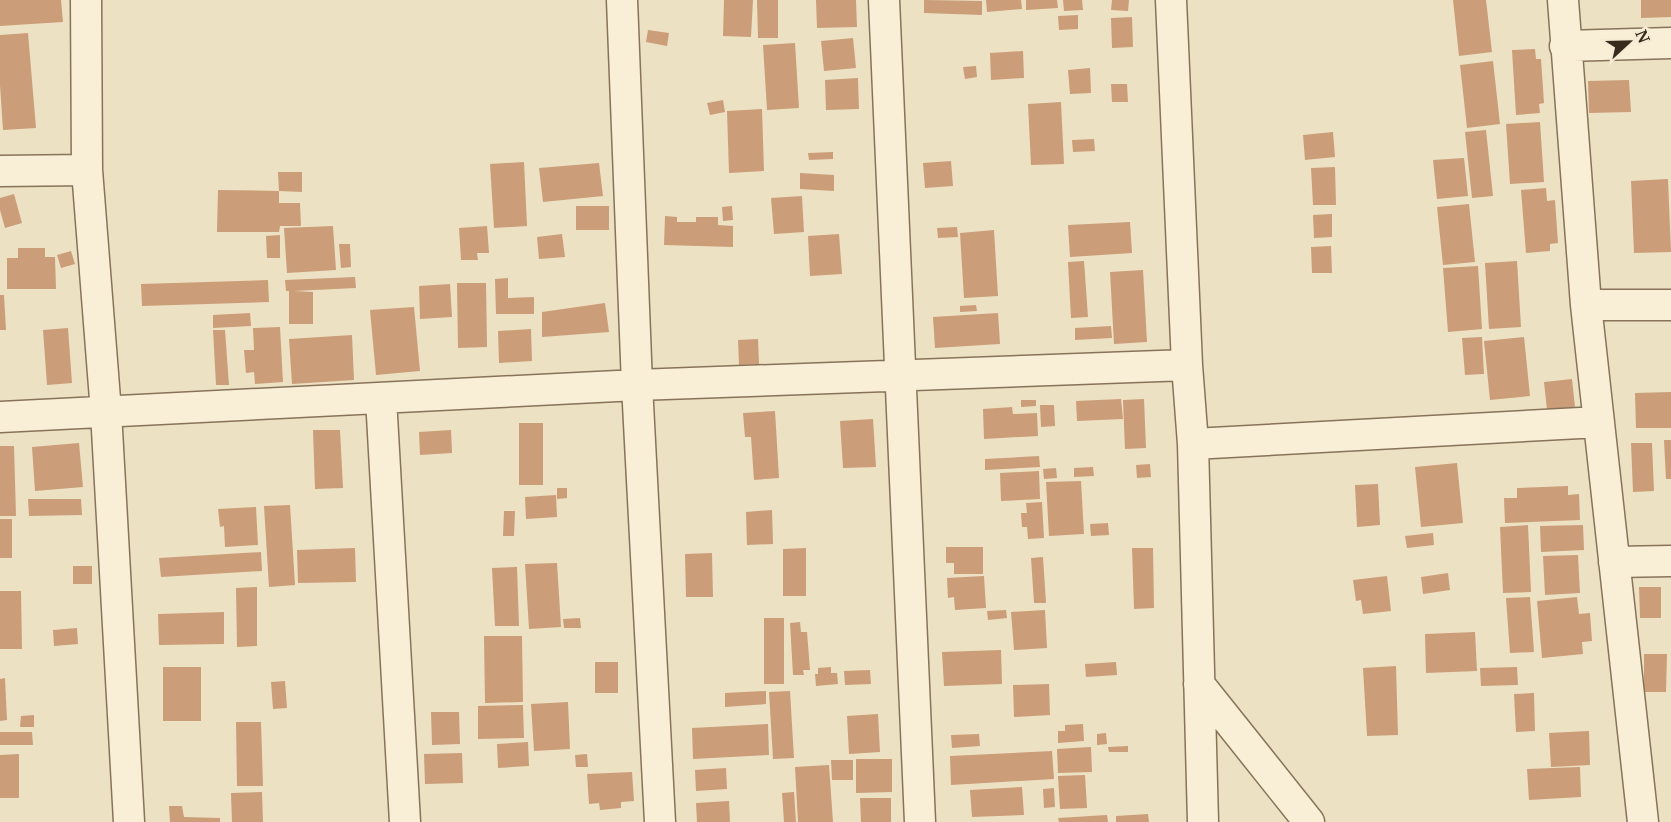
<svg xmlns="http://www.w3.org/2000/svg" width="1671" height="822" viewBox="0 0 1671 822" font-family="'Noto Serif',serif">
	<style>
		.building { fill: #cb9d79 }
		.lines { fill: none; stroke-linecap: round; stroke-linejoin: round }
		.minor-casing { stroke: #87735a; stroke-width: 33 }
		.minor { stroke: #f8efd6; stroke-width: 30 }
	</style>
	<rect width="100%" height="100%" fill="#ede1c3"/>
	<!-- building -->
	<path class="building" d="M0,0H61L63,22L0,26Z
		M724,0H753L751,37L723,36Z
		M757,0H778V38H758Z
		M816,0H856L857,27L817,28Z
		M924,0L982,1V15L924,13Z
		M986,0H1021L1022,9L987,12Z
		M1026,0H1057L1058,8L1026,10Z
		M1063,0H1082L1083,10L1064,11Z
		M1112,0H1129L1128,11L1111,10Z
		M1453,0H1486L1492,52L1459,56Z
		M1641,0H1671V17L1641,18Z
		M1078,15V29L1059,30L1058,16Z
		M1132,17L1133,47L1112,48L1111,18Z
		M648,30L669,33L667,46L646,42Z
		M28,33L36,128L3,130L0,85V35Z
		M853,38L856,68L824,71L821,41Z
		M795,43L799,108L767,110L763,45Z
		M1535,49L1536,59H1541L1544,103L1539,104L1540,113L1516,115L1512,50Z
		M1023,51L1024,78L991,80L990,53Z
		M1493,61L1500,124L1467,128L1460,65Z
		M976,66L977,77L965,79L963,67Z
		M1090,68L1091,93L1070,94L1068,70Z
		M858,78L859,109L826,110L825,80Z
		M1629,80L1631,112L1589,113L1588,81Z
		M1111,84H1127L1128,102H1112Z
		M723,100L725,112L710,115L707,103Z
		M1061,102L1064,164L1031,165L1028,104Z
		M762,109L764,171L729,173L727,111Z
		M1540,122L1544,182L1510,184L1506,124Z
		M1486,130L1493,196L1472,198L1465,132Z
		M1333,132L1335,157L1305,160L1303,135Z
		M1094,139L1095,151L1073,152L1072,140Z
		M833,152V159L809,160L808,153Z
		M1464,158L1468,196L1437,199L1433,160Z
		M951,161L953,186L925,188L923,163Z
		M524,162L527,226L494,228L490,164Z
		M599,163L603,196L543,202L539,168Z
		M1335,167L1336,205H1313L1311,168Z
		M278,172H302V192L279,191V203H300L301,226H280L279,232H217L218,190L279,191Z
		M800,173L834,175V191L800,189Z
		M1668,179L1671,252L1634,253L1631,181Z
		M1546,188L1547,201L1555,200L1558,243L1550,244V251L1526,253L1521,190Z
		M14,194L22,223L5,228L0,210V198Z
		M802,196L804,232L774,234L771,198Z
		M1469,204L1475,262L1443,265L1437,207Z
		M576,206H609V230H576Z
		M732,206L733,220L723,221L722,207Z
		M1332,214V237L1314,238L1313,215Z
		M665,216L677,217V222H696V217H718V225L733,226V247L664,245Z
		M1130,222L1132,253L1070,257L1068,225Z
		M333,226L336,270L287,273L284,228Z
		M487,226L489,253H477L478,260H461L459,228Z
		M957,227L958,237L938,238L937,228Z
		M994,230L998,296L964,298L960,233Z
		M562,234L565,257L539,259L537,237Z
		M839,234L842,274L810,276L808,236Z
		M280,235V258H267L266,236Z
		M339,244H350L351,267L341,268Z
		M1331,246L1332,273H1312L1311,247Z
		M18,248H45V257H55L56,289H7V258H18Z
		M71,251L75,264L61,268L57,255Z
		M1084,261L1088,317L1071,318L1068,262Z
		M1517,261L1521,327L1489,329L1485,263Z
		M1478,266L1482,329L1448,332L1443,268Z
		M1143,270L1147,342L1114,344L1110,272Z
		M355,277L356,288L294,291L313,292V324H289V291H286L285,280Z
		M508,278V298L534,297V314H496L495,279Z
		M268,280L269,302L142,306L141,284Z
		M457,283H486L487,347L458,348Z
		M450,284L452,317L420,319L419,286Z
		M0,295H4L6,330H0Z
		M605,303L609,332L542,337V312Z
		M976,305L977,311L960,312V306Z
		M414,307L420,371L376,375L370,310Z
		M250,313L251,326L213,328V315Z
		M998,313L1000,344L935,348L933,317Z
		M1111,326L1112,338L1075,340V328Z
		M280,327L283,382L255,384L254,372L246,373L244,350H254L253,328Z
		M68,328L72,383L47,385L43,330Z
		M531,329L532,361L499,363L498,331Z
		M213,330H225L229,385H216Z
		M352,335L354,380L292,384L289,339Z
		M1482,337L1484,374L1465,375L1462,338Z
		M1524,337L1530,396L1490,400L1484,341Z
		M758,339L759,364L739,365L738,340Z
		M1572,379L1575,407L1547,410L1544,382Z
		M1671,392V428H1636L1635,393Z
		M1121,399L1123,419L1077,421L1076,401Z
		M1144,399L1146,448L1125,449L1123,400Z
		M1021,400H1036V406L1021,407Z
		M1040,405H1054L1055,426L1041,427Z
		M1012,407L1013,414L1037,413L1038,436L984,439L983,409Z
		M775,411L779,478L754,480L751,437H745L743,413Z
		M873,419L876,467L843,468L840,421Z
		M519,423H543V485H519Z
		M313,430H340L343,488L315,489Z
		M451,430L452,453L420,455L419,432Z
		M1664,440H1671V479H1666Z
		M79,443L83,487L35,491L32,447Z
		M1631,443H1652L1654,491L1633,492Z
		M0,446H14L16,516H0Z
		M1039,456L1040,467L985,470V459Z
		M1457,463L1463,523L1421,527L1415,467Z
		M1150,464L1151,477L1137,478L1136,465Z
		M1093,467L1094,476L1074,477V468Z
		M1056,468L1057,478L1044,479L1043,469Z
		M1039,471L1040,499L1001,501L1000,473Z
		M1081,481L1084,534L1049,536L1046,482Z
		M1378,484L1380,525L1357,527L1355,485Z
		M1568,486V495L1579,494L1580,520L1505,523L1504,498H1517V488Z
		M557,488H567V498L557,499Z
		M556,495L557,517L526,519L525,497Z
		M28,499H81L82,515L29,516Z
		M1042,502L1044,538L1028,539L1027,527H1022L1021,513H1027L1026,503Z
		M290,505L295,585L269,587L264,506Z
		M256,507L258,545L225,547L224,526L220,527L218,509Z
		M772,510L773,544L747,545L746,512Z
		M504,511H515L514,536H503Z
		M0,519H12V558H0Z
		M1108,523L1109,535L1091,536L1090,524Z
		M1528,525L1531,592L1503,593L1500,527Z
		M1583,525L1584,550L1541,552L1540,526Z
		M1433,533L1434,545L1407,548L1405,536Z
		M946,547H983V574H954V563H946Z
		M355,548L356,582L298,583L297,550Z
		M806,548V596H783V549Z
		M1132,548H1153L1154,608L1134,609Z
		M261,552L262,571L161,577L159,558Z
		M712,553L713,597H686L685,554Z
		M1578,555L1580,593L1545,595L1543,556Z
		M1043,557L1046,603H1034L1031,558Z
		M557,563L561,627L529,629L525,564Z
		M73,566H92V584H73Z
		M517,567L519,626H495L492,568Z
		M1448,573L1450,590L1423,594L1421,577Z
		M984,576L986,608L955,610L954,597L948,598L947,578Z
		M1387,576L1391,611L1363,614L1361,600L1356,601L1353,580Z
		M257,587V646L237,647L236,588Z
		M1639,587H1661V618H1640Z
		M0,591H21L22,649H0Z
		M1530,597L1534,652L1510,653L1506,598Z
		M1577,597L1579,614L1590,613L1592,641L1582,642L1583,654L1542,658L1537,601Z
		M1006,610L1007,618L988,620L987,611Z
		M1045,610L1047,648L1014,650L1011,612Z
		M224,612V644L159,645L158,614Z
		M580,618L581,628H564L563,619Z
		M764,618H784V684H764Z
		M800,622L801,632H807L810,670H803L804,675H793L790,623Z
		M77,628L78,644L54,646L53,630Z
		M1475,632L1477,671L1426,673L1425,634Z
		M484,636H522L523,702L485,703Z
		M1001,650L1002,684L944,686L942,652Z
		M1644,654H1667L1666,692H1644Z
		M595,662H618V693H595Z
		M1116,662L1117,675L1086,677L1085,664Z
		M1396,666L1398,735L1367,736L1363,668Z
		M163,667H201V721H163Z
		M831,667V673H837L838,684L816,686L815,674H818V668Z
		M1517,667L1518,685L1481,686L1480,668Z
		M870,670L871,684L845,685L844,671Z
		M5,678L7,720L0,721V679Z
		M285,681L287,708L273,709L271,682Z
		M1049,684L1050,715L1014,717L1013,685Z
		M766,691V704L725,707V693Z
		M790,691L794,758L773,759L769,692Z
		M1534,693L1535,731L1516,732L1514,694Z
		M568,702L570,749L534,751L531,704Z
		M523,705L524,738L478,739V706Z
		M431,712H459L460,744L432,745Z
		M878,714L880,752L849,754L847,716Z
		M34,715V727H20L21,716Z
		M236,722H261L263,786H237Z
		M768,724L769,755L693,759L692,728Z
		M1083,724L1084,741L1058,743V731H1065V725Z
		M1589,731L1590,765L1551,767L1549,733Z
		M0,732H32L33,745H0Z
		M1106,733L1107,744L1097,745V734Z
		M979,734L980,746L952,748L951,735Z
		M528,742L529,766L498,768L497,744Z
		M1128,746V752H1109L1108,747Z
		M1091,747L1092,772L1058,773L1057,749Z
		M1052,751L1054,779L951,785L950,756Z
		M462,753L463,783L425,784L424,754Z
		M19,754V798H0V755Z
		M587,754L588,767H576L575,755Z
		M856,759H892V792L856,793Z
		M831,760H853V780H832Z
		M829,765L833,822H798L795,767Z
		M1580,767L1581,797L1529,800L1527,769Z
		M726,768L727,789L696,791L695,770Z
		M632,772L634,801L621,802V808L600,810L599,803L589,804L587,774Z
		M1085,775L1087,808L1060,809L1058,776Z
		M1022,787L1024,815L972,817L970,790Z
		M1054,788L1055,807L1044,808L1043,789Z
		M262,792L263,822H232L231,793Z
		M794,792L796,822H784L782,793Z
		M860,798H891V822H861Z
		M729,801L730,822H697L696,803Z
		M169,806H182L184,817L220,818V822H170Z
		M1148,814L1149,822H1116V816Z
		M1107,815L1108,822H1059L1058,818Z"/>
	<g class="lines">
		<!-- minor casing -->
		<g class="minor-casing">
			<path id="minor" d="M86,0L87,170L106,412L129,822
				M622,0L637,385L660,822
				M884,0L920,822
				M1171,0L1187,365L1193,444L1203,822
				M1563,0L1586,305L1643,822
				M1565,46L1671,43
				M0,171L87,170
				M1586,305H1671
				M381,398L405,822
				M0,417L637,385L1187,365
				M1193,444L1599,422
				M1614,562L1671,561
				M1199,684L1309,822"/>
		</g>
		<!-- minor -->
		<use href="#minor" class="minor"/>
	</g>
	<!-- north arrow -->
	<g transform="translate(1629 42) rotate(68)" stroke="#f5ebd2" stroke-width="4.5" paint-order="stroke">
	<path d="M0-4.5L10 22L0 15L-10 22Z" fill="#372b1e"/>
	<text y="-9" font-size="16" font-weight="bold" text-anchor="middle" fill="#372b1e">N</text>
	</g>
</svg>
